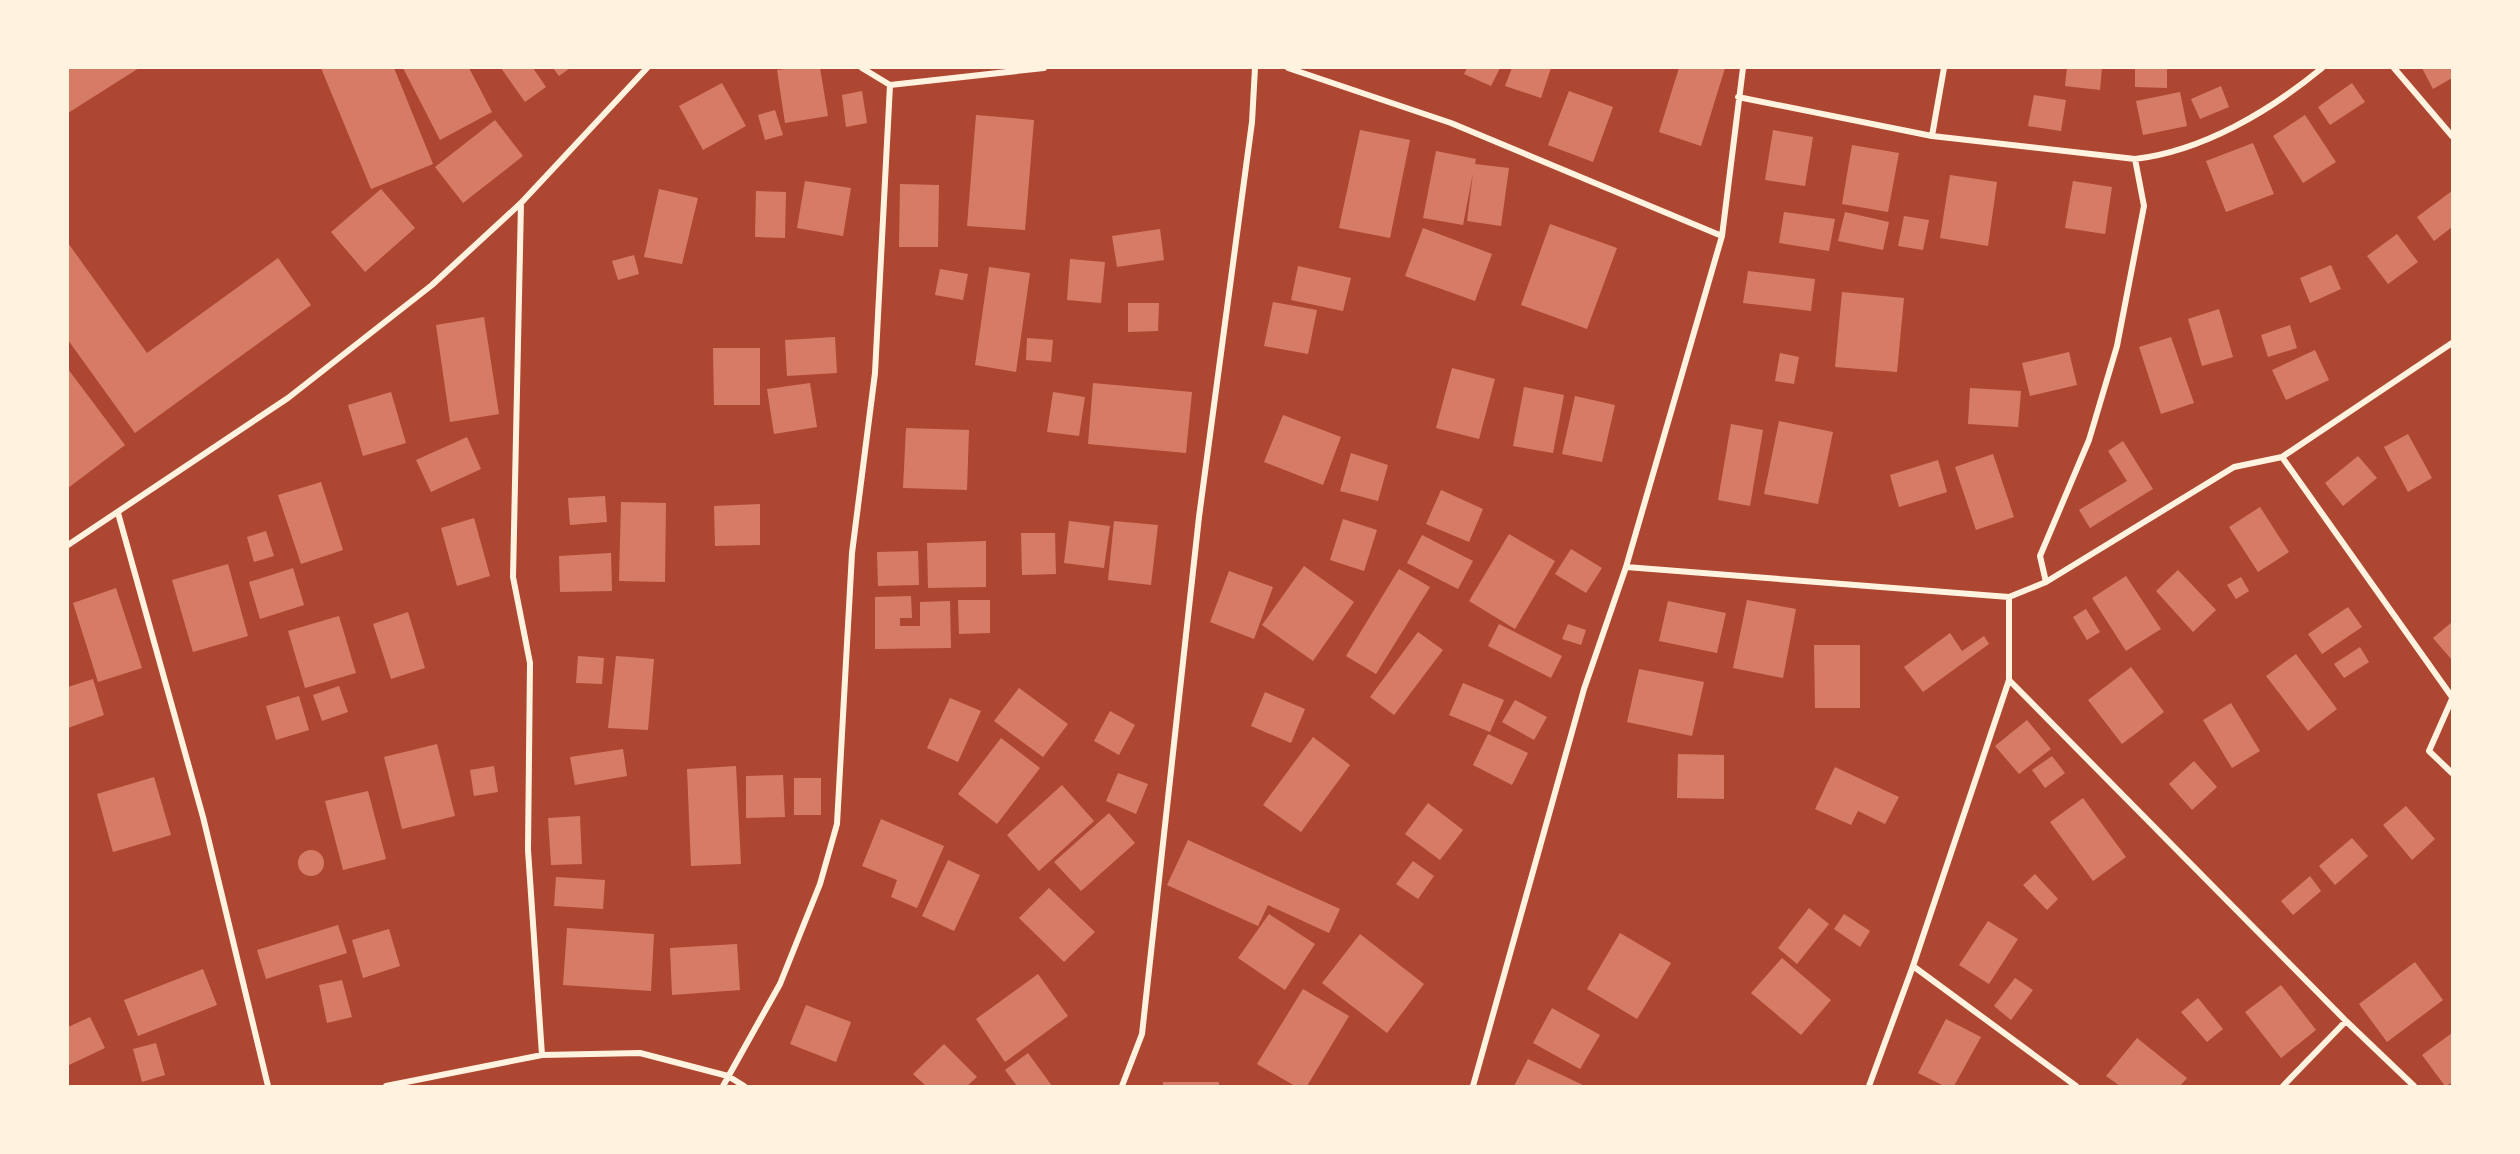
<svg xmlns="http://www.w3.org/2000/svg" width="2520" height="1154" viewBox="0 0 2520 1154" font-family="'DM Sans',sans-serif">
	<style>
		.green { fill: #ae4732 }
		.building { fill: #d67c66 }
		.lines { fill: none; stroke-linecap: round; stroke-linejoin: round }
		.minor { stroke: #fff3e0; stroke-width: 6 }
	</style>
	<rect width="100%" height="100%" fill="#c8553d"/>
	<!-- green -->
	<path class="green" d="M68,68H2452V1086H68Z"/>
	<!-- building -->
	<path class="building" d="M68,68H139L68,113Z
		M321,68H394L433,164L371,189Z
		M403,68H469L492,112L440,140Z
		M501,68H533L546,87L525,102Z
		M553,68H570L559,76Z
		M794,68H820L828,116L785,123L777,70Z
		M1467,68H1500L1491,86L1464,74Z
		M1512,68H1551L1541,98L1505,86Z
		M1679,68H1725L1701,146L1659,132Z
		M2067,68H2102L2100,90L2065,86Z
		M2135,68H2167V88L2135,87Z
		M2422,68H2452V78L2433,89Z
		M722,83L746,126L703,150L679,106Z
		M2352,83L2365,102L2330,125L2318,107Z
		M2221,86L2229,107L2200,119L2191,99Z
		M862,91L867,123L846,127L842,95Z
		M1569,91L1613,107L1593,162L1548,145Z
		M2180,92L2187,126L2143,135L2136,101Z
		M2034,95L2066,100L2061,131L2028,126Z
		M775,110L783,135L765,140L758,115Z
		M976,115L1034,120L1025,230L967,226Z
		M2305,115L2336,162L2303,183L2273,136Z
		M495,120L523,156L463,203L435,167Z
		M1360,130L1410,140L1390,238L1339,228Z
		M1773,130L1813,137L1805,186L1765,180Z
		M2253,143L2274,194L2226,212L2206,161Z
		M1852,145L1899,153L1888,212L1842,204Z
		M1436,151L1476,159L1475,164L1509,168L1501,226L1467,221L1473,173L1463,225L1423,218Z
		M1950,175L1997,182L1988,246L1940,238Z
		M805,181L851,188L843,236L797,228Z
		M2073,181L2112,187L2105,234L2065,228Z
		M900,184L939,185L938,247H899Z
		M381,189L415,228L365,272L331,232Z
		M659,189L698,198L682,264L644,257Z
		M756,191L786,192L785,238L755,237Z
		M2452,191V227L2434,241L2417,217Z
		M1784,212L1835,219L1829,251L1779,243Z
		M1845,212L1889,222L1883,250L1838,241Z
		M1904,216L1929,220L1923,250L1898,246Z
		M1550,224L1617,248L1587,329L1521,305Z
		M1423,228L1492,254L1475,301L1405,276Z
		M1160,229L1164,260L1117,267L1112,236Z
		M2397,234L2418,262L2388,284L2367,256Z
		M68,243L147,353L278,258L311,305L135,433L68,340Z
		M634,255L639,274L618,280L612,261Z
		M1070,259L1105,262L1101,303L1067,300Z
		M2331,265L2341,289L2310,303L2300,278Z
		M1298,266L1351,278L1343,311L1291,300Z
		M989,267L1030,273L1016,372L975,365Z
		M940,269L968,274L963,300L935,295Z
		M1748,271L1815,279L1811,311L1743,303Z
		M1842,292L1904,298L1897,372L1835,367Z
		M1273,302L1317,310L1308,354L1264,346Z
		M1128,303H1159L1158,331L1128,332Z
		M2219,309L2233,357L2202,366L2188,319Z
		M484,317L499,414L450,422L436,325Z
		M2290,325L2297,348L2268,357L2261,335Z
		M835,337L837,373L787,376L785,340Z
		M2171,337L2194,403L2161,414L2139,347Z
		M1027,338L1053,340L1051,362L1026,360Z
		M713,348H760V405H714Z
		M2315,350L2329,380L2286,400L2272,370Z
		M2069,352L2077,385L2030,396L2022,363Z
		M1780,353L1799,357L1794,384L1775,381Z
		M1452,368L1495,379L1479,439L1436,428Z
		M68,369L125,445L68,488Z
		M810,383L817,427L774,434L767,389Z
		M1093,383L1192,392L1186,453L1088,444Z
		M1524,387L1564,395L1553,453L1513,446Z
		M1970,388L2021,391L2018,427L1968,424Z
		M391,392L406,443L363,456L348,405Z
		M1053,392L1085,397L1079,436L1047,432Z
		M1575,396L1615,405L1602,462L1562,454Z
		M1283,415L1341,437L1323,485L1264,462Z
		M1779,421L1833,432L1818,504L1764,494Z
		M1731,424L1763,430L1750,506L1718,500Z
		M906,428L969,430L967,490L903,488Z
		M2408,434L2432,478L2408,492L2384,447Z
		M467,437L481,469L431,492L416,460Z
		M2123,441L2153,489L2090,528L2079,510L2127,481L2108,451Z
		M1351,453L1388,465L1378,501L1340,491Z
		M1993,454L2014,517L1976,530L1955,467Z
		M2358,456L2377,478L2343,506L2325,483Z
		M1938,460L1947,492L1899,507L1890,475Z
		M321,482L343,550L301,564L278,495Z
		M1441,490L1483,509L1469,542L1426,524Z
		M605,496L607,522L570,525L568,498Z
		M621,502L666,503L665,582L619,581Z
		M760,504V545L715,546L714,506Z
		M2260,507L2289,552L2258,572L2229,527Z
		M474,518L490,576L457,586L441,528Z
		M1343,519L1377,530L1364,571L1330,560Z
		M1069,521L1110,526L1104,568L1064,563Z
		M1114,521L1158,525L1151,585L1108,580Z
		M266,531L274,556L254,562L247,537Z
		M1021,533H1055L1056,574L1022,575Z
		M1509,534L1555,561L1515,629L1469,601Z
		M1422,535L1473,561L1458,589L1407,563Z
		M986,541V587L928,588L927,543Z
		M1571,549L1602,568L1586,593L1555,574Z
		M918,551L919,585L878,586L877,552Z
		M611,553L612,591L560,592L559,556Z
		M228,564L248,636L193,652L172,580Z
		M1304,566L1354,602L1313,661L1262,625Z
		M293,568L304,605L260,619L249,582Z
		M1399,569L1430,587L1376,674L1346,656Z
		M2178,570L2216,610L2193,632L2156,591Z
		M1229,571L1273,587L1254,639L1210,622Z
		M2126,576L2161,629L2126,651L2092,598Z
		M2241,577L2249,591L2236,599L2227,585Z
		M116,588L142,668L98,682L73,603Z
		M911,596L912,618H900V626H920V602L950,601L951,648L875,649V597Z
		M958,600H990V633L959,634Z
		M1747,600L1796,609L1783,678L1733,668Z
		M1668,601L1726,613L1717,653L1659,641Z
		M2348,607L2362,627L2322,654L2308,634Z
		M2086,609L2100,632L2087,640L2073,617Z
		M408,612L425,668L391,679L373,624Z
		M339,616L356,673L305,688L288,631Z
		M2452,622V660L2433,638Z
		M1499,624L1562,656L1551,678L1488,646Z
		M1568,624L1586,630L1581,645L1562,639Z
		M1418,632L1443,650L1394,715L1370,697Z
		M1950,633L1962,651L1984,636L1989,644L1923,692L1904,667Z
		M1814,645H1860V708H1815Z
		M2360,647L2369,662L2344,678L2334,664Z
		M2296,654L2337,709L2308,731L2266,676Z
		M578,656L604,658L602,684L576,683Z
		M616,656L654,659L648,730L608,728Z
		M2131,667L2164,712L2122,744L2088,700Z
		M1639,669L1704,682L1692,736L1627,722Z
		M93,679L104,715L68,728V687Z
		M1463,683L1504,700L1490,732L1449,715Z
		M339,686L348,712L322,721L313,695Z
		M1019,688L1068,724L1043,757L994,721Z
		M1265,692L1305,709L1291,743L1251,726Z
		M299,696L309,730L276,740L266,706Z
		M950,698L981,711L958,762L927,748Z
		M1515,700L1547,717L1534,740L1502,722Z
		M2231,703L2260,751L2232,768L2203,720Z
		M1110,711L1135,725L1119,755L1094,741Z
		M2027,720L2051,749L2019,774L1995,746Z
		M1488,734L1528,753L1512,785L1473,765Z
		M1313,737L1350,765L1301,832L1263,805Z
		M1001,738L1040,768L997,824L958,794Z
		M437,744L455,816L402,829L384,757Z
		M623,749L627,776L575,785L570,757Z
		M1678,754L1724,755V799L1677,798Z
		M2052,756L2065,773L2045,788L2032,770Z
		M2194,761L2217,787L2192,810L2169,784Z
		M494,766L498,792L474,796L470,770Z
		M736,766L741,864L691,866L687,769Z
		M1835,767L1899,797L1885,824L1858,811L1851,825L1815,809Z
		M1118,773L1148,784L1136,814L1106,801Z
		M783,775L785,817L746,818V776Z
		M154,777L171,835L113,852L97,794Z
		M794,778H821V815H794Z
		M1062,785L1094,821L1039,871L1007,835Z
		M368,791L386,859L343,870L325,801Z
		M2083,798L2126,857L2093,881L2050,822Z
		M1428,803L1463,830L1440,860L1405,834Z
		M2406,806L2435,839L2412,860L2383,825Z
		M1109,813L1135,843L1081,891L1054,862Z
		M580,816L582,864L551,865L548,818Z
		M881,819L944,846L917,908L891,897L897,880L862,866Z
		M2352,838L2368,856L2335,885L2319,866Z
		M1188,840L1340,909L1329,933L1268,905L1258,926L1167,885Z
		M298 863a13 13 0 1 1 26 0a13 13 0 1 1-26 0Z
		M948,860L980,875L954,931L922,916Z
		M1413,861L1434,876L1418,899L1396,884Z
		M2035,874L2058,899L2047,910L2023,885Z
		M2310,876L2321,891L2293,915L2281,901Z
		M556,877L605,880L603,909L554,906Z
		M1049,888L1095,932L1064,962L1019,918Z
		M1809,908L1829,924L1797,964L1778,948Z
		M1269,914L1315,944L1285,990L1238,958Z
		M1844,914L1870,931L1860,947L1834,929Z
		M1988,921L2018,939L1989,984L1959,965Z
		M338,925L347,953L266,979L257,950Z
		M567,928L654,934L651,991L563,985Z
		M389,929L400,966L363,978L352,940Z
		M1620,933L1671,963L1637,1019L1587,989Z
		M1360,934L1424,984L1387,1033L1322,983Z
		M737,944L740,990L672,995L670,948Z
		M1782,958L1831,1000L1801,1035L1751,993Z
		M2415,962L2443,1000L2387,1042L2359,1004Z
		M203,969L217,1005L138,1036L124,1000Z
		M1038,974L1068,1016L1005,1062L976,1019Z
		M2015,978L2033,990L2011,1020L1994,1006Z
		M342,980L352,1017L327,1023L319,985Z
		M2281,985L2316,1030L2281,1058L2245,1012Z
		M1303,989L1349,1016L1307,1086H1295L1257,1064Z
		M2198,998L2223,1029L2207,1042L2181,1012Z
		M806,1005L851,1022L836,1062L790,1044Z
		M1552,1008L1600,1035L1580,1069L1533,1043Z
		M90,1017L105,1048L69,1065L68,1027Z
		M1946,1019L1981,1037L1954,1086H1944L1918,1073Z
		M2452,1033V1083L2445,1086L2422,1055Z
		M2137,1038L2187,1078L2180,1086H2120L2106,1076Z
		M156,1043L165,1075L142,1082L133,1049Z
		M944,1044L977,1077L967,1086H926L913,1074Z
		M1028,1053L1052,1086H1017L1005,1070Z
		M1528,1059L1585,1086H1514Z
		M1163,1082H1219V1086H1163Z"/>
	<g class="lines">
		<!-- minor -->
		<path class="minor" d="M862,68L890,85L1044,68
			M1288,68L1451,123L1722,236
			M2394,68L2452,136
			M1738,97L1932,136L2135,159C2203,151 2270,111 2322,68
			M1932,136L1944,68
			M521,203L513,577L530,663L528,850L542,1055
			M2282,457L2452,697
			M118,513L203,817L268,1086
			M68,545L288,398L432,285L521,203L647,68
			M1626,567L2009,597L2046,582L2234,467L2282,457L2452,343
			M2046,582L2040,556L2089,440L2117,346L2144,206L2135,159
			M2009,597V680L2346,1021L2414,1086
			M2452,699L2429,751L2452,773
			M1913,966L2076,1086
			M386,1086L542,1055L640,1053L728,1076L744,1086
			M723,1086L780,984L820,884L837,824L852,553L875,373L890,85
			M1122,1086L1142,1034L1199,517L1252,122L1255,68
			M1473,1086L1584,689L1626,567L1722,236L1743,68
			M1869,1086L1913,966L2009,680
			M2283,1086L2346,1021"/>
	</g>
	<!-- border -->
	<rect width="2520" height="1154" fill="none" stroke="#fff3e0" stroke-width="138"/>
</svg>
